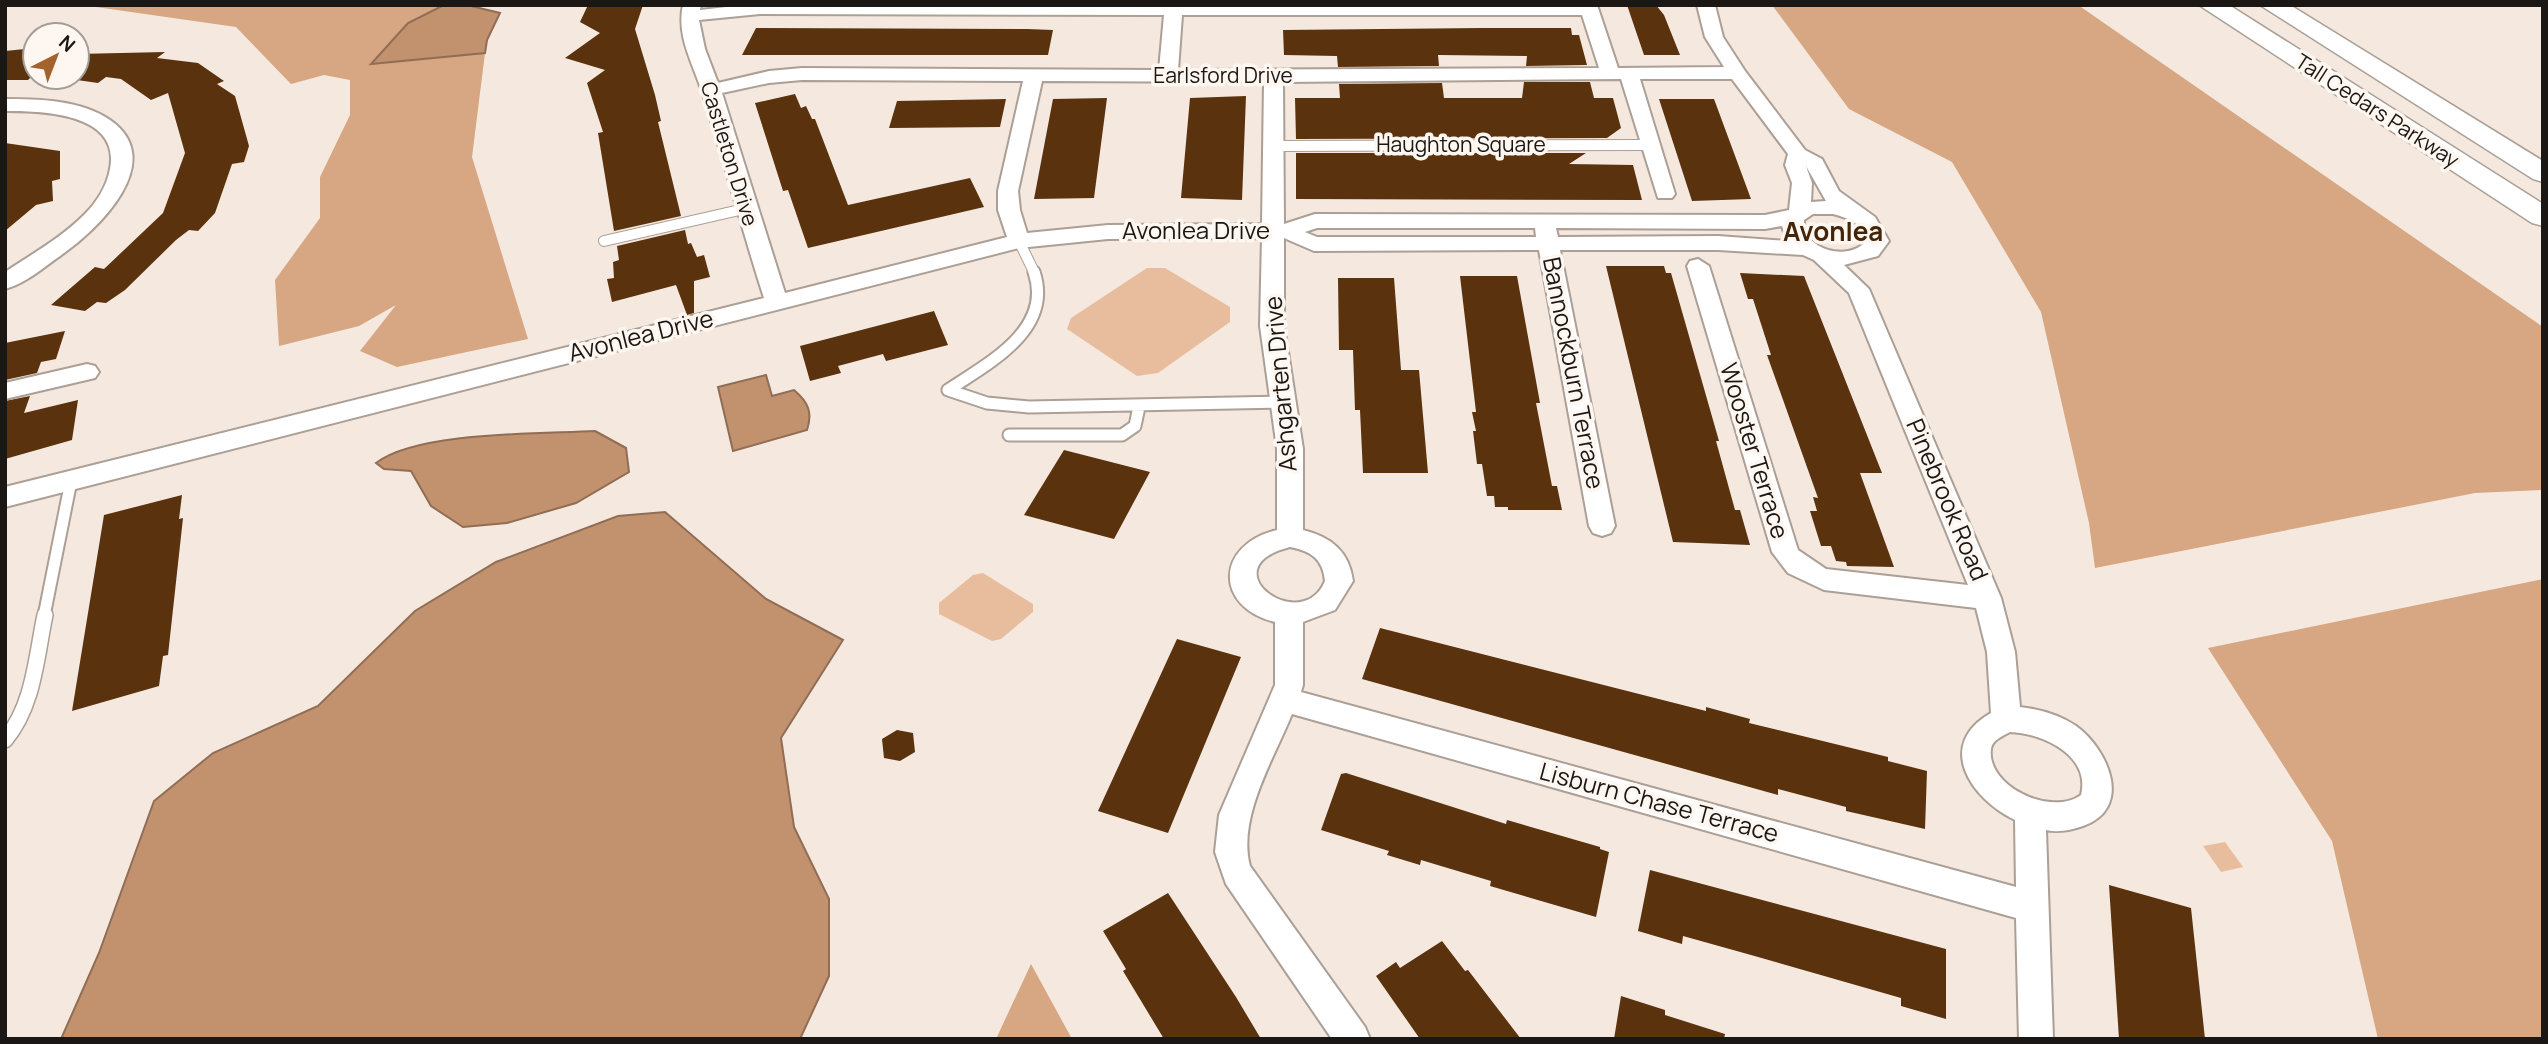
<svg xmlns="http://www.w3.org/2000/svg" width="2548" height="1044" viewBox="0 0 2548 1044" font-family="Manrope,sans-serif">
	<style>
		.green { fill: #e8bd9e }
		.forest { fill: #d7a682 }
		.water { fill: #c2926f; stroke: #906d54; stroke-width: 2 }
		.building { fill: #5a320e }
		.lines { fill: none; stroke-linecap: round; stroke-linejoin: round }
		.lane-far2-casing { stroke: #ab9f96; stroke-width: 12 }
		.lane-far1-casing { stroke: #ab9f96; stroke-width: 15 }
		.lane-casing { stroke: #ab9f96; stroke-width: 18 }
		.street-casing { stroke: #ab9f96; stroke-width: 4 }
		.secondary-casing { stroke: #ab9f96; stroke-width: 3 }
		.lane-far2 { stroke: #fff; stroke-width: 10 }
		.lane-far1 { stroke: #fff; stroke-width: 11 }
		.lane { stroke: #fff; stroke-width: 15 }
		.street { fill: #fff; fill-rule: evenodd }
		.secondary { fill: #fff; fill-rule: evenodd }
		.labels { text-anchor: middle; stroke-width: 7; stroke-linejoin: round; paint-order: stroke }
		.far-street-label { font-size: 21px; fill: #1b1714; stroke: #fef6f0 }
		.street-label { font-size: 24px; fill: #1b1714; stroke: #fef6f0 }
		.neighbourhood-label { font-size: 26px; font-weight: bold; fill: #43250a; stroke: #fef6f0 }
	</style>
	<rect width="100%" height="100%" fill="#f5e8de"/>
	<!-- green -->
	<path class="green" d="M1147,268H1165L1230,307V322L1158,373L1137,376L1067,329L1071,318Z
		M983,573L1033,604V612L1001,639L992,641L939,614V603L973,575Z
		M2225,842L2243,867L2221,872L2203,846Z"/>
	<!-- forest -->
	<path class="forest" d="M82,5H444L408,23L372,64L485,53L472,157L528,339L397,367L360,351L396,305L359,326L279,346L275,280L320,218V177L350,115V80L324,75L291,84L236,27Z
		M1772,5H2078L2543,327V490L2475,493L2095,568L2089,523L2041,312L1952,162L1849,109Z
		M2543,579V1039H2378L2332,841L2208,648Z
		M1031,964L1072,1039H996Z"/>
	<!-- water -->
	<path class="water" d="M444,5H467L500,13L487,40L485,53L371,64L408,23Z
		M766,375L772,396L794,390C808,402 813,412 807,430L733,451L718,387Z
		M595,431L626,448L629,472L576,503L507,523L463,527L431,506L411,471L384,469L376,463C417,431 541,434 595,431Z
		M665,512L766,599L843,640L781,738L794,827L829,899V976L800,1039H61L99,953L154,801L213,753L318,706L415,611L496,562L618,516Z"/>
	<!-- building -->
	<path class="building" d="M588,5H643L635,29L655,95L661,121L658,122L681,216L614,231L598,133L603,132L587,83L605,70L565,58L600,33L580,22Z
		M1627,5H1656L1664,15L1680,55H1644Z
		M756,28L1027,29L1053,30L1048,55H742Z
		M1482,28H1571L1572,35H1579L1587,65L1526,66L1527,56L1438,55L1439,66L1338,67L1337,56L1284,55L1283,30Z
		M35,48V73L28,80H5V51Z
		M165,52L157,58L198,63L224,81L217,84L235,96L249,146L244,162L232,164L215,213L198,231L189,230L176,240L125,290L106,303L97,302L85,311L51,305L95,267L104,269L163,213L185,153L168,93L151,100L121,79L106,77L98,83L77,80V54Z
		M1524,82H1590L1594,98H1613L1621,128L1607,138L1296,139L1295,98H1340L1339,84L1442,83L1444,98H1522Z
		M795,94L801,108L806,106L812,119H815L848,205L970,178L984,207L808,248L788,190L783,191L755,103Z
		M1246,96L1242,200L1181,198L1190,98Z
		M1107,98L1094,198L1034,199L1053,99Z
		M1006,99L1000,127L889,128L897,101Z
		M1659,99H1714L1751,199L1692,201Z
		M5,143L60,151V179L52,181L53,201L36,205L5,231Z
		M1296,153H1586L1569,164L1633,165L1642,200L1296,199Z
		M685,230L688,244L691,243L697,257L704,255L710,277L694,281V313L687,315L676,285L612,302L607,279L614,278L613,262L619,260L617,246Z
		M1606,266H1664L1666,273H1671L1719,441H1716L1735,510H1740L1750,545L1673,542Z
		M1740,273L1804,276L1882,473H1860L1894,567L1847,566L1846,562L1836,561L1831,546H1821L1810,511H1817L1813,497L1818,498L1767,355H1771L1753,299H1748Z
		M1460,276H1517L1540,403H1536L1552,486H1557L1562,510H1508V507H1495L1494,496H1487L1482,464H1477L1473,431H1476L1472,412H1476Z
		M1338,278H1394L1401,370H1419L1428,473H1363L1360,410H1355L1353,350H1339Z
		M934,311L948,345L886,361L883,354L838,366L841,373L810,381L800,346Z
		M65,331L56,359L41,362L37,373L5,380V343Z
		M30,396L24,413L78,400L72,440L5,459V401Z
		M1064,450L1150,472L1114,539L1024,515Z
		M182,495L179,519L183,518L168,655L163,656L159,686L72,711L104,515Z
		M1380,628L1706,711V707L1750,719L1749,723L1888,757V761L1927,771L1925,829L1846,811V807L1778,789V795L1362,679Z
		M1177,639L1241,657L1168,833L1098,811Z
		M897,730L913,733L915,752L900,761L884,758L882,739Z
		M1346,773L1506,824L1507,820L1600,847V849L1609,852L1596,917L1490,886L1491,881L1421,860L1420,865L1387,855L1389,851L1321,830L1341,774Z
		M1650,870L1946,949V1019L1901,1006V998L1751,955L1683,936L1682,944L1638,931Z
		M2109,885L2191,908L2205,1039H2119Z
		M1168,893L1236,997L1261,1039H1164L1123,971L1126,969L1103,931Z
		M1442,941L1465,971L1468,970L1521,1039H1420L1376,976L1396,962L1400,968Z
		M1621,996L1665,1010V1015L1725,1034L1724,1039H1614Z"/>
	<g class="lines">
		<!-- lane-far2 casing -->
		<g class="lane-far2-casing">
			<path id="lane-far2" d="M1274,146L1648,145
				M604,241L744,209
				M1019,241L1035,274"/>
		</g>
		<!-- lane-far1 casing -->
		<g class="lane-far1-casing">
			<path id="lane-far1" d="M948,390L987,403L1029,407L1284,402
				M948,390C987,364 1054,330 1034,272
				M1009,435H1122L1135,426L1139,407
				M44,616L71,481"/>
		</g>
		<!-- lane casing -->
		<g class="lane-casing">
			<path id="lane" d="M5,740C34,705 36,658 45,615"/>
		</g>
		<!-- street casing -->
		<g class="street-casing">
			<path id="street" d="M683,5H701L700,10L744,5H1597L1618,68L1724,67L1705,37L1697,5H1715L1723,37L1745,71L1805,150L1822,159L1839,191L1875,217L1889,241L1878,256L1844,265L1869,289L2001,598L2015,652L2020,707C2039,709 2060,715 2076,726C2108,749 2134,808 2083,826C2071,830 2059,833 2046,830L2053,1039H2019L2016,918L1292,714C1274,758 1237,818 1250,866L1365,1027L1370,1039H1332L1226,884L1215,852L1219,815L1275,685V622C1214,607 1215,545 1277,530V449L1260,326L1262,238L1108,239L1019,248L5,507V487L764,298C742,230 724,160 702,92C693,63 676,36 683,5ZM760,14L1164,15L1159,70L802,68L769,71L718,83L705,49L699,20ZM1182,15H1582L1599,68L1178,70ZM1621,79L1658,198H1672L1675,194L1640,79H1732L1788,154L1785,165L1792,183L1789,210L1765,215L1315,214L1284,224L1283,82ZM802,80L1023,81L998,191V210L1007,237L785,293L722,93L769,83ZM1042,81L1264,82L1262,224L1108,225L1027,233L1020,210L1018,191ZM1806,166L1826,201L1811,202L1812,183ZM1833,214C1848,218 1863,224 1867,240C1849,263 1802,250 1804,220L1813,214ZM1782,226L1787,241L1718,236L1558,237L1556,228L1765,229ZM1317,228H1535L1536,237H1317L1305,232ZM1284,238L1314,251L1539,250L1589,526L1593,533L1602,536L1611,533L1615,526L1560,250H1718L1803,255L1814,260L1849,293L1968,585L1826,569L1798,550L1709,266L1698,259L1690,261L1687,266L1772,552L1788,573L1824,590L1976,608L1987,652L1991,713C1935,745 1970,798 2015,820L2016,887L1301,692L1303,685V622L1335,610L1353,581C1349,551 1331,537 1303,530V449L1284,326ZM1290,547C1311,551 1323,559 1325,581C1302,637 1207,568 1290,547ZM2010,732C2042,733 2091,755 2081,795C2051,817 1986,786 1991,749C1992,740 2003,736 2010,732Z
				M5,99C39,99 81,100 110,120C169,161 98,230 60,256C44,267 25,284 5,289V272C32,254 61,238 84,215C96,203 107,186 110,169C121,113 43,111 5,111Z
				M87,364L95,366L99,372L95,378L5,399V383Z"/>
		</g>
		<!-- secondary casing -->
		<g class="secondary-casing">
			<path id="secondary" d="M2199,5H2229L2543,204V226L2532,223Z
				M2260,5H2290L2543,161V182L2533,179Z"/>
		</g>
		<!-- lane-far2 -->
		<use href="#lane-far2" class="lane-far2"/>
		<!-- lane-far1 -->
		<use href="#lane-far1" class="lane-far1"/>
		<!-- lane -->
		<use href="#lane" class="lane"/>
		<!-- street -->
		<use href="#street" class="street"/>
		<!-- secondary -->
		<use href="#secondary" class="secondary"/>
	</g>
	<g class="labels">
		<!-- far-street labels -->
		<g class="far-street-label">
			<text x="1223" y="83">Earlsford Drive</text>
			<text transform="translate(2377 111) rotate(33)" y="7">Tall Cedars Parkway</text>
			<text x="1461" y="152">Haughton Square</text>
			<text transform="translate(729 154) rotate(73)" y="7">Castleton Drive</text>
		</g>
		<!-- street labels -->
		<g class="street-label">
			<text x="1196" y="239">Avonlea Drive</text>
			<text transform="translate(641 336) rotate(-14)" y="8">Avonlea Drive</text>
			<text transform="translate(1573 373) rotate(79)" y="8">Bannockburn Terrace</text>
			<text transform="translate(1281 384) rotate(-95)" y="8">Ashgarten Drive</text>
			<text transform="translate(1754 451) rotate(73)" y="8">Wooster Terrace</text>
			<text transform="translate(1947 500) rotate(67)" y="8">Pinebrook Road</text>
			<text transform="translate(1659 803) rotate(15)" y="8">Lisburn Chase Terrace</text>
		</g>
		<!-- neighbourhood labels -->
		<g class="neighbourhood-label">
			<text x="1833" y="241">Avonlea</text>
		</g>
	</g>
	<!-- border -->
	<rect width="2548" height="1044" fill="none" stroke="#1b1714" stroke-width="14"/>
	<!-- north arrow -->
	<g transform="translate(56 56) rotate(42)"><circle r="33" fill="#fef6f0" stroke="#a39d98" stroke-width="2"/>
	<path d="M0-5L12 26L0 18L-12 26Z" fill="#a4632d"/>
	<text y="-10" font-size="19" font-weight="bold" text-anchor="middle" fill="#1b1714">N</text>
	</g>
</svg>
